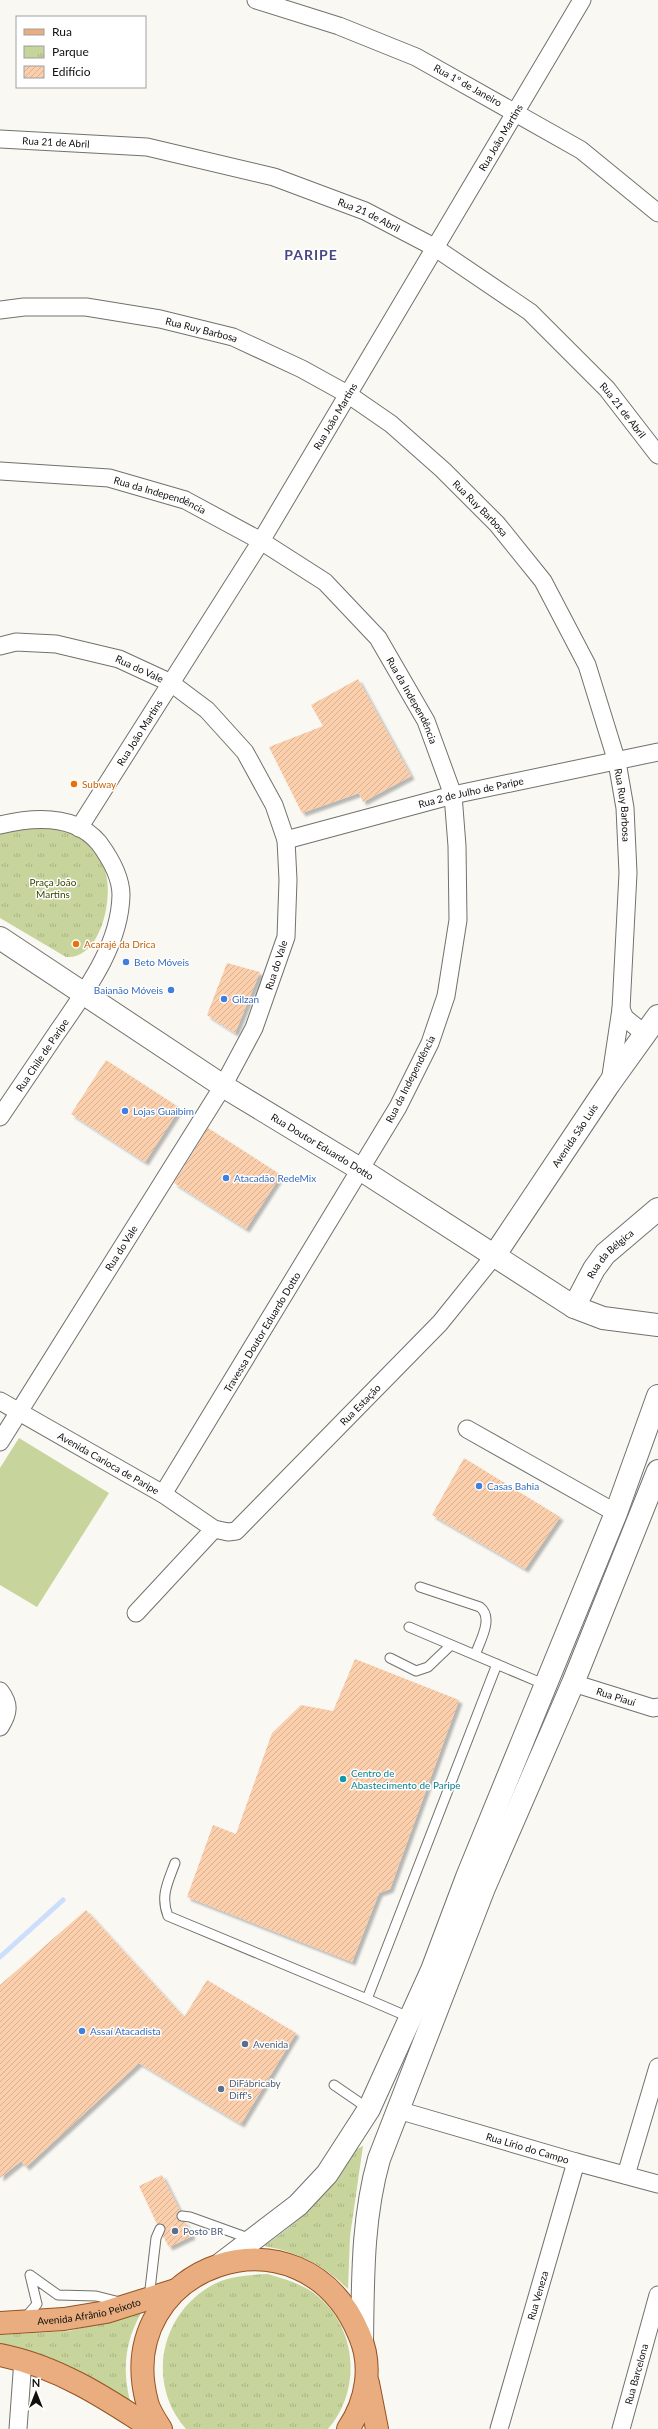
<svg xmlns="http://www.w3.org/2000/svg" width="658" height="2429" viewBox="0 0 658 2429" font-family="Lato,sans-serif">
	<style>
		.park { fill: url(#park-tufts) }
		.pitch { fill: #c7d49c }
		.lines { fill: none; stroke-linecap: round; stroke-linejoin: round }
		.stream { stroke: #ccdefc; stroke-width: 5 }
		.building { fill: url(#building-hatch); filter: url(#shadow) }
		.lane-casing { stroke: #72716d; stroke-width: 11 }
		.street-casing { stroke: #72716d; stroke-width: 19 }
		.secondary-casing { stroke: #72716d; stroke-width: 24 }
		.primary-casing { stroke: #955220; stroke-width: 24 }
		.lane { stroke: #fff; stroke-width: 9 }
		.street { stroke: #fff; stroke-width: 17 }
		.secondary { stroke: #fff; stroke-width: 22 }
		.primary { stroke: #eaad7f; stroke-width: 22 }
		.food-dot { fill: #e8710a; stroke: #fff; stroke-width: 1.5 }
		.shop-dot { fill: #3f7fe0; stroke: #fff; stroke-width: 1.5 }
		.culture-dot { fill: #0f9aa8; stroke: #fff; stroke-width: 1.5 }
		.service-dot { fill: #5c6f8a; stroke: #fff; stroke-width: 1.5 }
		.labels { text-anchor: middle; stroke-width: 3; stroke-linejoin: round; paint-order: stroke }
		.street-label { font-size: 10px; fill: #10100e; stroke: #fff }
		.food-label { font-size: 10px; fill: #c56008; stroke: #fff; text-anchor: start }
		.park-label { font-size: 10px; fill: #384300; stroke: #fff }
		.shop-label { font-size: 10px; fill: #366cbe; stroke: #fff; text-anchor: start }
		.culture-label { font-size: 10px; fill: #0d838f; stroke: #fff; text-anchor: start }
		.service-label { font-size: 10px; fill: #4e5e75; stroke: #fff; text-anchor: start }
		.district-label { font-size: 14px; font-weight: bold; letter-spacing: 1px; fill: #494886; stroke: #fff }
	</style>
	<defs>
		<pattern id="park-tufts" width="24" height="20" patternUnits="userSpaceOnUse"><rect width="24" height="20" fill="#c7d49c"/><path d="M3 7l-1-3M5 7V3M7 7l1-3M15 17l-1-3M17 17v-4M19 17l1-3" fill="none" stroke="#aab585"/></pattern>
		<pattern id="building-hatch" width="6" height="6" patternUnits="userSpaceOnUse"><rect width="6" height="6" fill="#fccfac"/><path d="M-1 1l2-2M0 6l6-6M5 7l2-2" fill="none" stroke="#d7b193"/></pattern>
		<filter id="shadow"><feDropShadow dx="3.5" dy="3.5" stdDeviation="1" flood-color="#0004"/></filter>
	</defs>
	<rect width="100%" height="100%" fill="#f9f8f3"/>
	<!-- park -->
	<path class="park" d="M57,821C76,834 92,844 103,865C116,892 102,960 66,957L0,918V823Z
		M363,2146L350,2236L348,2289C324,2265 298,2252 264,2246C295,2225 320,2202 341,2171C348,2161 351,2151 363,2146Z
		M268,2274C287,2280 307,2285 322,2300C358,2334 360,2392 328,2429H186C147,2385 159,2317 209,2287C226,2276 248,2275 268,2274Z
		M141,2313C125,2342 122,2369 130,2401L103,2385L0,2347V2335L69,2331Z"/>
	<!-- pitch -->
	<path class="pitch" d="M19,1438L109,1493L37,1607L0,1585V1468Z"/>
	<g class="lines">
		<!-- stream -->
		<path class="stream" d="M0,1957L63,1900"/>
	</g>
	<!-- building -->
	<path class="building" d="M358,679L411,776L363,802L359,793L302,813L269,747L323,726L311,705Z
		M227,963L260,972L235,1033L207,1015Z
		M106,1060L180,1108L145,1162L71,1114Z
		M208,1128L281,1175L246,1229L174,1183Z
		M464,1458L560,1517L525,1569L432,1515Z
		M355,1659L459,1700L390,1889L379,1893L352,1962L187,1897L213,1825L236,1834L272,1733L301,1705L333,1711Z
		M86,1910L184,2017L207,1980L296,2033L241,2124L139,2063L26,2167L21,2161L0,2178V1985Z
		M162,2175L180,2211L176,2215L177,2219L185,2222L192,2236L169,2247L163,2236L165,2226L157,2224L139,2186Z"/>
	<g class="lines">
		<!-- lane casing -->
		<g class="lane-casing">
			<path id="lane" d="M420,1587L480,1607C494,1618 480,1641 475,1655
				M409,1627L546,1685
				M390,1658L416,1671L428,1667L451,1645
				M175,1863C168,1882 160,1896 168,1916L367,1999
				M411,2018L367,1999L497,1664
				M334,2085L369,2109
				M182,2216L190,2217L251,2239
				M30,2275L58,2295L96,2296L120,2302
				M149,2298L156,2238L160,2229
				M25,2318L37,2304L30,2275"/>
		</g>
		<!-- street casing -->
		<g class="street-casing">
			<g id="street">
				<path d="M256,0L339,26L416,57L581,150L658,213"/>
				<path id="s1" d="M0,139L147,147L274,177L365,211L434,247L530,312L607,389L658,455"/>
				<path id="s2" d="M0,310L24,307H86L160,319L233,337L302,369L349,395L391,424L443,470L497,524L543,581L587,665L617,762L625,808L628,873L621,1009L610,1082"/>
				<path id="s3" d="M0,471L109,478L185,500L261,541L325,582L378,638L426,721L453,795L457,846L458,920L446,996L430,1043L398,1107L163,1494"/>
				<path id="s4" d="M0,646L16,642L56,644L119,659L171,683L207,710L245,752L274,805L286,840L288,880L286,937L254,1028L223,1086L0,1442"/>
				<path d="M0,825C33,817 75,814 99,843C110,858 121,876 121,895C120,947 84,993 56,1034C37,1062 19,1089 0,1117"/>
				<path id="s5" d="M79,828L261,541L582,0"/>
				<path id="s6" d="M286,840L453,795L658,752"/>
				<path d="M621,1009L625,1018L645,1034"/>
				<path id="s7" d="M0,1401L163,1494L214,1529L228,1532L236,1531L440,1323L494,1256"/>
				<path d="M467,1429L616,1513"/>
				<path d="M136,1613L214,1529"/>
				<path id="s8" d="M573,1683L653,1708L658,1707"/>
				<path d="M0,1691C10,1704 9,1713 0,1727"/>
				<path id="s9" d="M398,2110L576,2162L658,2184"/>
				<path d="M626,2175L658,2067"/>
				<path d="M18,2429L23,2359"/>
				<path id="s10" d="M499,2429L576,2162"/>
				<path id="s11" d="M621,2429L658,2295"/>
			</g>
		</g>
		<!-- secondary casing -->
		<g class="secondary-casing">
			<g id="secondary">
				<path id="s12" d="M0,938L223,1086L360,1169L574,1307L603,1318L658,1325"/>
				<path id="s13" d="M494,1256L609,1084L658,1016"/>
				<path id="s14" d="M574,1307L594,1269L605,1254L658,1209"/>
				<path d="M222,2263L298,2205L327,2174L369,2109L432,1970L467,1877L616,1513L658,1396"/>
				<path d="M362,2341C363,2279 362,2219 379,2159L484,1888L573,1683L658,1471"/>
			</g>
		</g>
		<!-- primary casing -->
		<g class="primary-casing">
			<g id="primary">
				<path id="s15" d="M0,2323L64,2319L106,2312L176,2290"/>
				<path d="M0,2355C57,2366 106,2398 153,2429"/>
				<path d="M368,2383L377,2429"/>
				<path d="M161,2429C156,2421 149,2411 147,2402C111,2265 302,2198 359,2334C373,2365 367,2401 348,2429"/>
			</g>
		</g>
		<!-- lane -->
		<use href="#lane" class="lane"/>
		<!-- street -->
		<use href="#street" class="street"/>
		<!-- secondary -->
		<use href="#secondary" class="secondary"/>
		<!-- primary -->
		<use href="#primary" class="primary"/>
	</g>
	<!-- markers -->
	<g class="food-dot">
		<circle cx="74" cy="784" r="4"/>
		<circle cx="76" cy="944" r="4"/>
	</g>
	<g class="shop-dot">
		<circle cx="126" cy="962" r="4"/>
		<circle cx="171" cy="990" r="4"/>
		<circle cx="224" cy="999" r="4"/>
		<circle cx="125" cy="1111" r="4"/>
		<circle cx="226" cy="1178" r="4"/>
		<circle cx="479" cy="1486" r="4"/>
		<circle cx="82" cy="2031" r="4"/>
	</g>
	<circle class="culture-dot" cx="343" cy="1779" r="4"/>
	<g class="service-dot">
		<circle cx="245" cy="2044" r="4"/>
		<circle cx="221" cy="2089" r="4"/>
		<circle cx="175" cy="2231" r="4"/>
	</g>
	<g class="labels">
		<!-- street labels -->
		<g class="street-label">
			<text transform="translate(468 85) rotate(29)" y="4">Rua 1º de Janeiro</text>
			<text dy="4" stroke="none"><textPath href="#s5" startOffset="809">Rua João Martins</textPath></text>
			<text dy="4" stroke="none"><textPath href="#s1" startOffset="56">Rua 21 de Abril</textPath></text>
			<text dy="4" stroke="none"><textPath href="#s1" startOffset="380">Rua 21 de Abril</textPath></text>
			<text dy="4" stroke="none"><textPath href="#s2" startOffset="204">Rua Ruy Barbosa</textPath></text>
			<text dy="4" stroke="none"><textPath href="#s1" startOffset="704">Rua 21 de Abril</textPath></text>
			<text dy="4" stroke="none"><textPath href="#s5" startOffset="485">Rua João Martins</textPath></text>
			<text dy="4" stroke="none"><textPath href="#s3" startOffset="163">Rua da Independência</textPath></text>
			<text dy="4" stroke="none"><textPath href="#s2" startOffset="540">Rua Ruy Barbosa</textPath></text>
			<text dy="4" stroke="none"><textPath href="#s4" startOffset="144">Rua do Vale</textPath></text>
			<text dy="4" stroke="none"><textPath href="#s3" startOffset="499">Rua da Independência</textPath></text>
			<text dy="4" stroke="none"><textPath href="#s5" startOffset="113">Rua João Martins</textPath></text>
			<text dy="4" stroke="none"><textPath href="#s6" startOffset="191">Rua 2 de Julho de Paripe</textPath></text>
			<text dy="4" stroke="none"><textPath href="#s2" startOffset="876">Rua Ruy Barbosa</textPath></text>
			<text transform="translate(276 965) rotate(-72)" y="4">Rua do Vale</text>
			<text transform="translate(42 1055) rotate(-56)" y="4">Rua Chile de Paripe</text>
			<text transform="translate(410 1079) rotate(-63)" y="4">Rua da Independência</text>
			<text dy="4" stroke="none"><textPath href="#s13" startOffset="145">Avenida São Luís</textPath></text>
			<text dy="4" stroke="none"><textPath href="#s12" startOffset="384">Rua Doutor Eduardo Dotto</textPath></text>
			<text transform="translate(121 1248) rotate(-58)" y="4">Rua do Vale</text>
			<text dy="4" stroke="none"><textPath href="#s14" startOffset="65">Rua da Bélgica</textPath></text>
			<text transform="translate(262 1332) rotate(-59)" y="4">Travessa Doutor Eduardo Dotto</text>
			<text dy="4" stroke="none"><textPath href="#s7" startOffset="449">Rua Estação</textPath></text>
			<text dy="4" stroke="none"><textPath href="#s7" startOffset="125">Avenida Carioca de Paripe</textPath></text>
			<text dy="4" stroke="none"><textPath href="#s8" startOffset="45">Rua Piauí</textPath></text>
			<text dy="4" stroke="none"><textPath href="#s9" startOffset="135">Rua Lírio do Campo</textPath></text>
			<text dy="4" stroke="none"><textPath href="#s10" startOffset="139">Rua Veneza</textPath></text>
			<text dy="4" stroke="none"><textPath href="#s15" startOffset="90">Avenida Afrânio Peixoto</textPath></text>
			<text dy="4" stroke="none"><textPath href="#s11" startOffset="57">Rua Barcelona</textPath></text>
		</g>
		<!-- food labels -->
		<g class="food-label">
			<text x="82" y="788">Subway</text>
			<text x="84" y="948">Acarajé da Drica</text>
		</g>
		<!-- park labels -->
		<g class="park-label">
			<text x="53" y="886">Praça João<tspan x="53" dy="12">Martins</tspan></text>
		</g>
		<!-- shop labels -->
		<g class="shop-label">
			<text x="134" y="966">Beto Móveis</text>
			<text x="163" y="994" text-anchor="end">Baianão Móveis</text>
			<text x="232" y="1003">Gilzan</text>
			<text x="133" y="1115">Lojas Guaibim</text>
			<text x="234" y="1182">Atacadão RedeMix</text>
			<text x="487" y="1490">Casas Bahia</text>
			<text x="90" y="2035">Assaí Atacadista</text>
		</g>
		<!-- culture labels -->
		<g class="culture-label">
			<text x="351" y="1777">Centro de<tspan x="351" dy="12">Abastecimento de Paripe</tspan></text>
		</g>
		<!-- service labels -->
		<g class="service-label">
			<text x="253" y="2048">Avenida</text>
			<text x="229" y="2087">DiFábricaby<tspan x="229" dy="12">Diff's</tspan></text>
			<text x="183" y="2235">Posto BR</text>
		</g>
		<!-- district labels -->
		<g class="district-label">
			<text x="311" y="260">PARIPE</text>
		</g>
	</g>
	<!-- legend -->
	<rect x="16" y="16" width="130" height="72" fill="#ffffff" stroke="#9f9f9f"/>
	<rect x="24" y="29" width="20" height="6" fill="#eaad7f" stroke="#9f9f9f"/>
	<text x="52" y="36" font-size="12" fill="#10100e">Rua</text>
	<rect x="24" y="46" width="20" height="12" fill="url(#park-tufts)" stroke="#9f9f9f"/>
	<text x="52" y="56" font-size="12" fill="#10100e">Parque</text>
	<rect x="24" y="66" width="20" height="12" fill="url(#building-hatch)" stroke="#9f9f9f"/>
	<text x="52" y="76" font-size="12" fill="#10100e">Edifício</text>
	<!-- north arrow -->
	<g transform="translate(36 2393)" stroke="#ffffff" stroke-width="3" paint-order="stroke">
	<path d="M0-3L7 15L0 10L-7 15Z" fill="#10100e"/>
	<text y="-6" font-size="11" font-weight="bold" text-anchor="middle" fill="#10100e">N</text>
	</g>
</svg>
